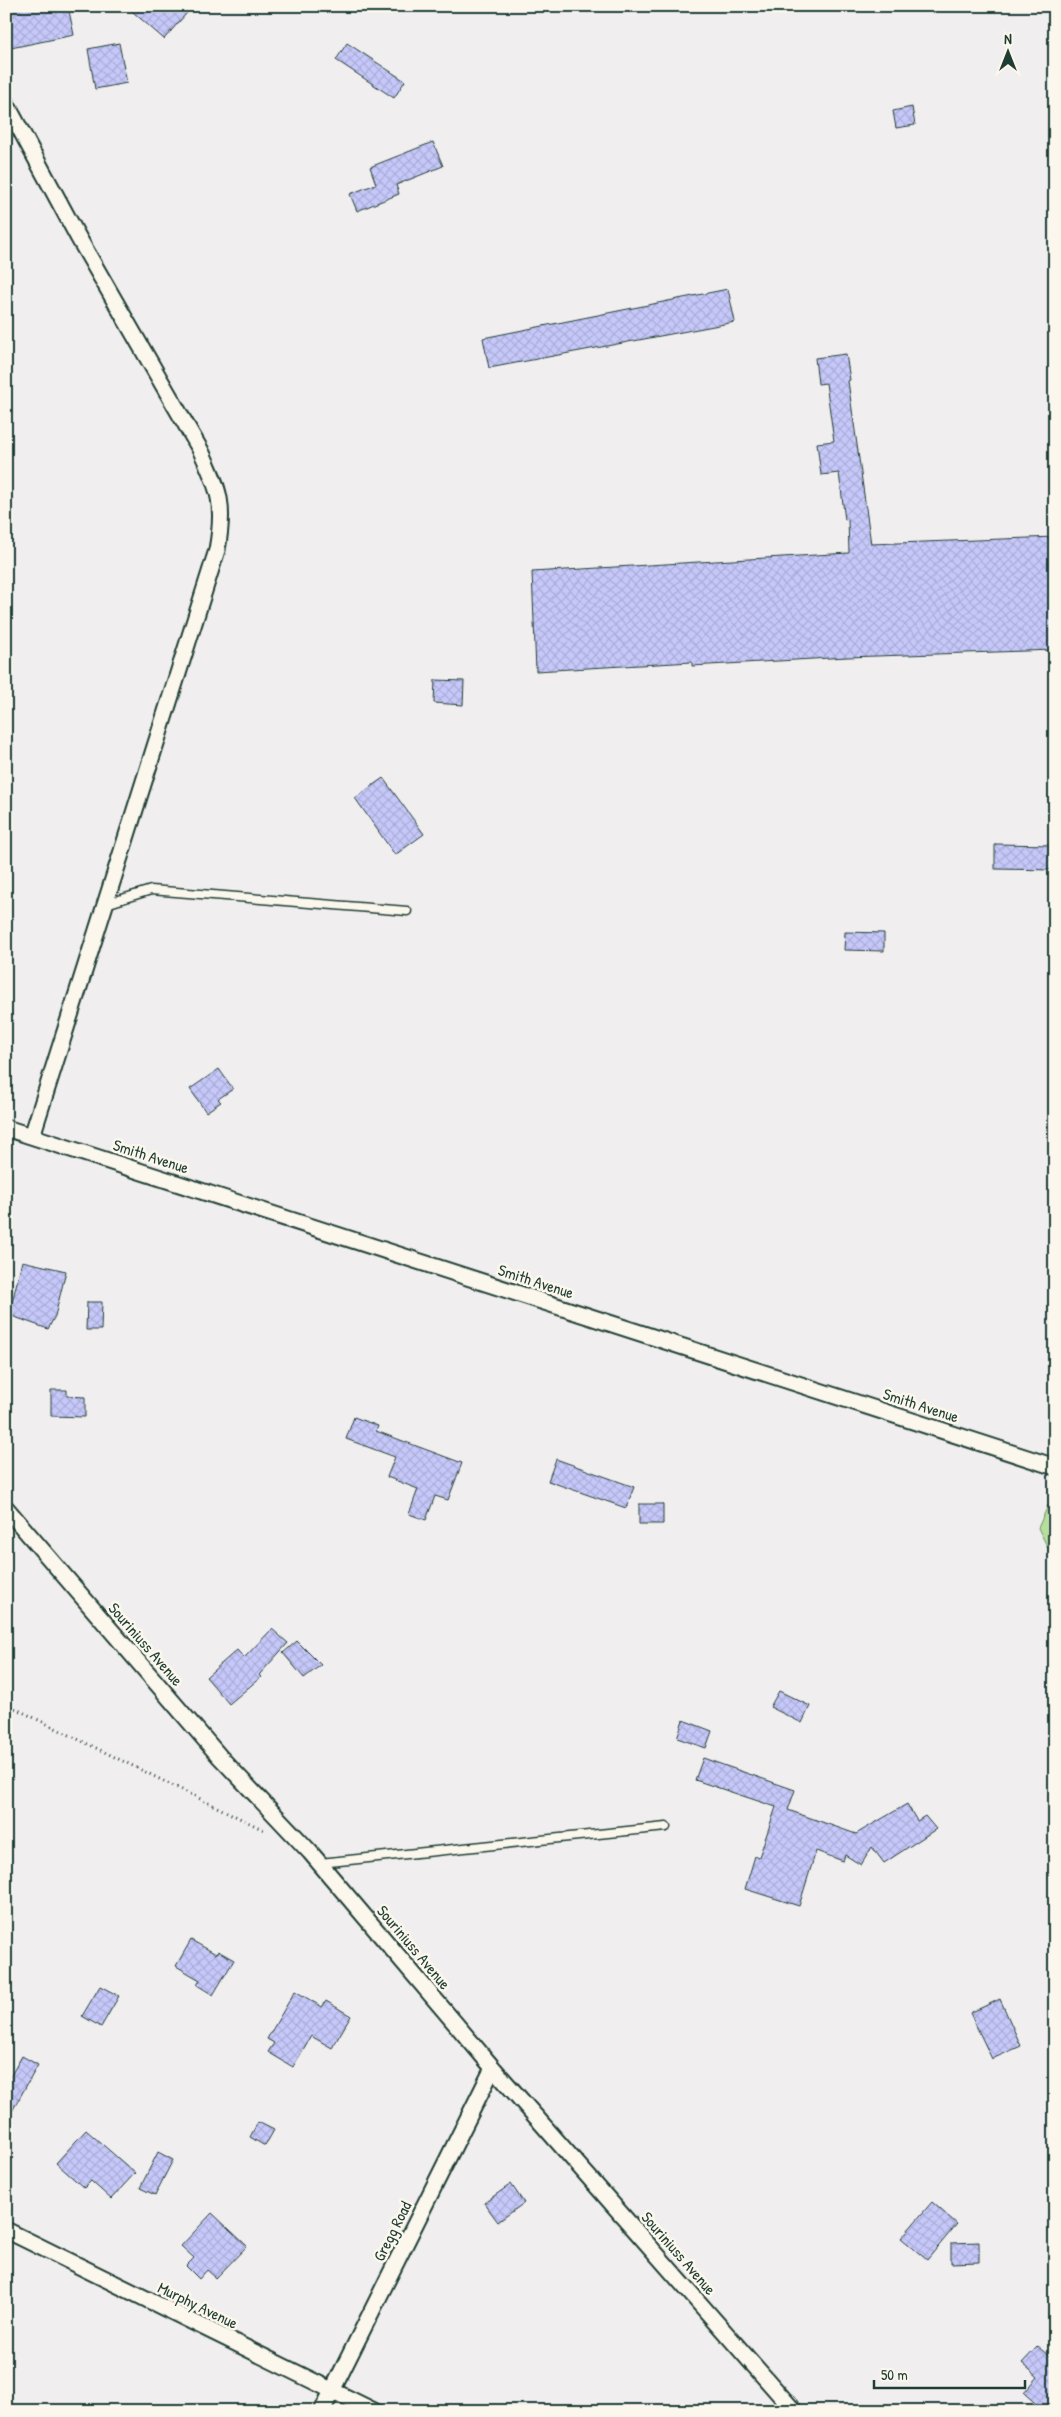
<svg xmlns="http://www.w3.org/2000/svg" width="1061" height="2417" viewBox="0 0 1061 2417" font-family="'Patrick Hand',sans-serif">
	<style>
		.forest { fill: url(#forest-firs); stroke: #6a8e68 }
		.building { fill: url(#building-cross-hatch); stroke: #1f3d34 }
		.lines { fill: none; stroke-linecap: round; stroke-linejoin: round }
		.lane-casing { stroke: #1f3d34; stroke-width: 11 }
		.street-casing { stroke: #1f3d34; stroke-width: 19 }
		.path { stroke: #1f3d34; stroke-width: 3; stroke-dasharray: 1 4; stroke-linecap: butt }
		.lane { stroke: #fbf7ec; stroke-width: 8 }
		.street { stroke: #fbf7ec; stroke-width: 15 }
		.labels { text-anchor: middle; stroke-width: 5; stroke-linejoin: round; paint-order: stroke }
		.street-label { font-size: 16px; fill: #1f3d34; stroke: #fbf7ec }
	</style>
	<defs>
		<pattern id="forest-firs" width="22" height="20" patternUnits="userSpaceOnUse" patternTransform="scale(1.25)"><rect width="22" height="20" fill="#b6df9b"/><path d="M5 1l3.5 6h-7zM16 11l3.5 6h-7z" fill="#9cc086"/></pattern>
		<pattern id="building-cross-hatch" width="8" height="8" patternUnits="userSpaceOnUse" patternTransform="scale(1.25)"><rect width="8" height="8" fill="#c7c8fa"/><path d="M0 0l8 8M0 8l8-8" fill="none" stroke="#aaadd7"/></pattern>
	</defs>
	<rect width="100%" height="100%" fill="#f1eeef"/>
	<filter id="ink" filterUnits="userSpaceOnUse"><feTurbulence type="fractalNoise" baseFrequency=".02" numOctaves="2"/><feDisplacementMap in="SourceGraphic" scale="10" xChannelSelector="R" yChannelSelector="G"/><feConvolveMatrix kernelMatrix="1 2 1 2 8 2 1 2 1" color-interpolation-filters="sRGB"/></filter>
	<g filter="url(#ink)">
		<!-- forest -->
		<path class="forest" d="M1055,1490V1562L1038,1528Z"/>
		<!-- building -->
		<path class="building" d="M6,6H68L74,35L6,49Z
			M126,6H193L164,39Z
			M119,43L127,83L95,89L88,49Z
			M347,43L405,81L394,98L336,60Z
			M912,107L915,125L896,128L893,111Z
			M433,142L443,166L396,185L399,194L357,211L350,194L376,184L370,167Z
			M728,289L735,322L489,368L483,338Z
			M846,354L850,380L848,381L871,544L1055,537V650L847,657L692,666V662L536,671L532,572L849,553L848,519L845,520L839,473L821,475L817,443L834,441L826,383L818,384L815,358Z
			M435,680L464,681L463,705L434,703Z
			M383,778L424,834L395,855L355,798Z
			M995,844L1055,845V870L995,869Z
			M845,932L884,933V951L844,950Z
			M219,1069L233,1089L218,1099L221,1102L206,1112L190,1089Z
			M22,1261L66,1271L55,1316L48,1329L9,1315Z
			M87,1302H102L101,1330H86Z
			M51,1390H67V1396L85,1397V1417L51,1416Z
			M354,1417L378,1426L376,1431L462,1463L448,1500L435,1496L426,1520L409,1514L418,1489L387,1477L395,1457L346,1439Z
			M556,1459L634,1487L626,1508L548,1481Z
			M639,1504H663V1524H639Z
			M272,1629L288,1643L259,1675L261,1677L229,1704L206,1677L237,1650L244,1658Z
			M297,1641L321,1665L304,1678L283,1653Z
			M779,1691L810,1706L802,1723L770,1707Z
			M683,1720L712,1731L706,1748L677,1738Z
			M703,1758L795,1790L788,1810L856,1834L907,1804L917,1821L925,1816L936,1829L884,1863L872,1847L861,1865L845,1855L843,1861L816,1851L799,1906L745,1889L755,1856L759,1857L776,1807L695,1780Z
			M191,1940L216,1954L218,1951L234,1960L213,1995L197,1985L200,1980L176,1966Z
			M100,1986L119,1996L101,2027L82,2016Z
			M295,1991L322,2007L326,2001L351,2016L332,2048L311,2036L293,2067L268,2052L274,2043L267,2039Z
			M1000,1999L1021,2046L992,2059L970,2013Z
			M22,2056L38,2065L6,2122V2084Z
			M258,2122L274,2130L265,2146L250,2137Z
			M86,2130L135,2173L111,2199L91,2181L84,2188L56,2163Z
			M158,2152L173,2160L155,2195L140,2188Z
			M511,2184L524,2203L498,2222L484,2203Z
			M932,2202L957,2224L927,2260L901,2238Z
			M212,2213L247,2246L216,2278L207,2270L199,2279L186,2266L194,2258L181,2246Z
			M979,2242V2262L951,2263V2243Z
			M1038,2346L1055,2360V2411H1044L1024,2393L1038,2377L1022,2363Z"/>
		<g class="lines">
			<!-- lane casing -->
			<g class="lane-casing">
				<path id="lane" d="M106,904L151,890L407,911
					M320,1863L666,1827"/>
			</g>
			<!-- street casing -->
			<g class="street-casing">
				<path id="street" d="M6,103L78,237L201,451C220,491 225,505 217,550L32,1136
					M6,1128L1055,1467
					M6,1508L220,1757L310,1852L493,2068L794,2411
					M6,2230L374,2411
					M322,2411L493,2068"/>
			</g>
			<!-- path -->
			<path class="path" d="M6,1704L264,1830"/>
			<!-- lane -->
			<use href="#lane" class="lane"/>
			<!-- street -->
			<use href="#street" class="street"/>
		</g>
	</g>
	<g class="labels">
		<!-- street labels -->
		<g class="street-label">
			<text transform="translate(151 1156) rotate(18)" y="6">Smith Avenue</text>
			<text transform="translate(536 1281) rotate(18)" y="6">Smith Avenue</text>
			<text transform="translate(921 1405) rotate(18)" y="6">Smith Avenue</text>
			<text transform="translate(146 1644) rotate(49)" y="6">Souriniuss Avenue</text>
			<text transform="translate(414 1947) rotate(50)" y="6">Souriniuss Avenue</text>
			<text transform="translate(392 2231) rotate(-63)" y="6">Gregg Road</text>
			<text transform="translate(679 2253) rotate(49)" y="6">Souriniuss Avenue</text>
			<text transform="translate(198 2305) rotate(26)" y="6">Murphy Avenue</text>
		</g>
	</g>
	<!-- margin -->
	<rect width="1061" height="2417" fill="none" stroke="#fbf7ec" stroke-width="25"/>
	<rect x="12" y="12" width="1036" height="2392" fill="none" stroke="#1f3d34" stroke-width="2" filter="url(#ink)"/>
	<!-- north arrow -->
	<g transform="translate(1008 52)" stroke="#fbf7ec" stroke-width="4" paint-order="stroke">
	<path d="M0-4L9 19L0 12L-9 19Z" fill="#1f3d34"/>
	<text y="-8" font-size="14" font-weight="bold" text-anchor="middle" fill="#1f3d34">N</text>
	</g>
	<!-- scale -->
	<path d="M874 2380v8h151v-8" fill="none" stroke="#1f3d34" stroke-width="2.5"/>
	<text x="881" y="2380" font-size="15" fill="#1f3d34" stroke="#fbf7ec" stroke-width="4" paint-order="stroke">50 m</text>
</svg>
